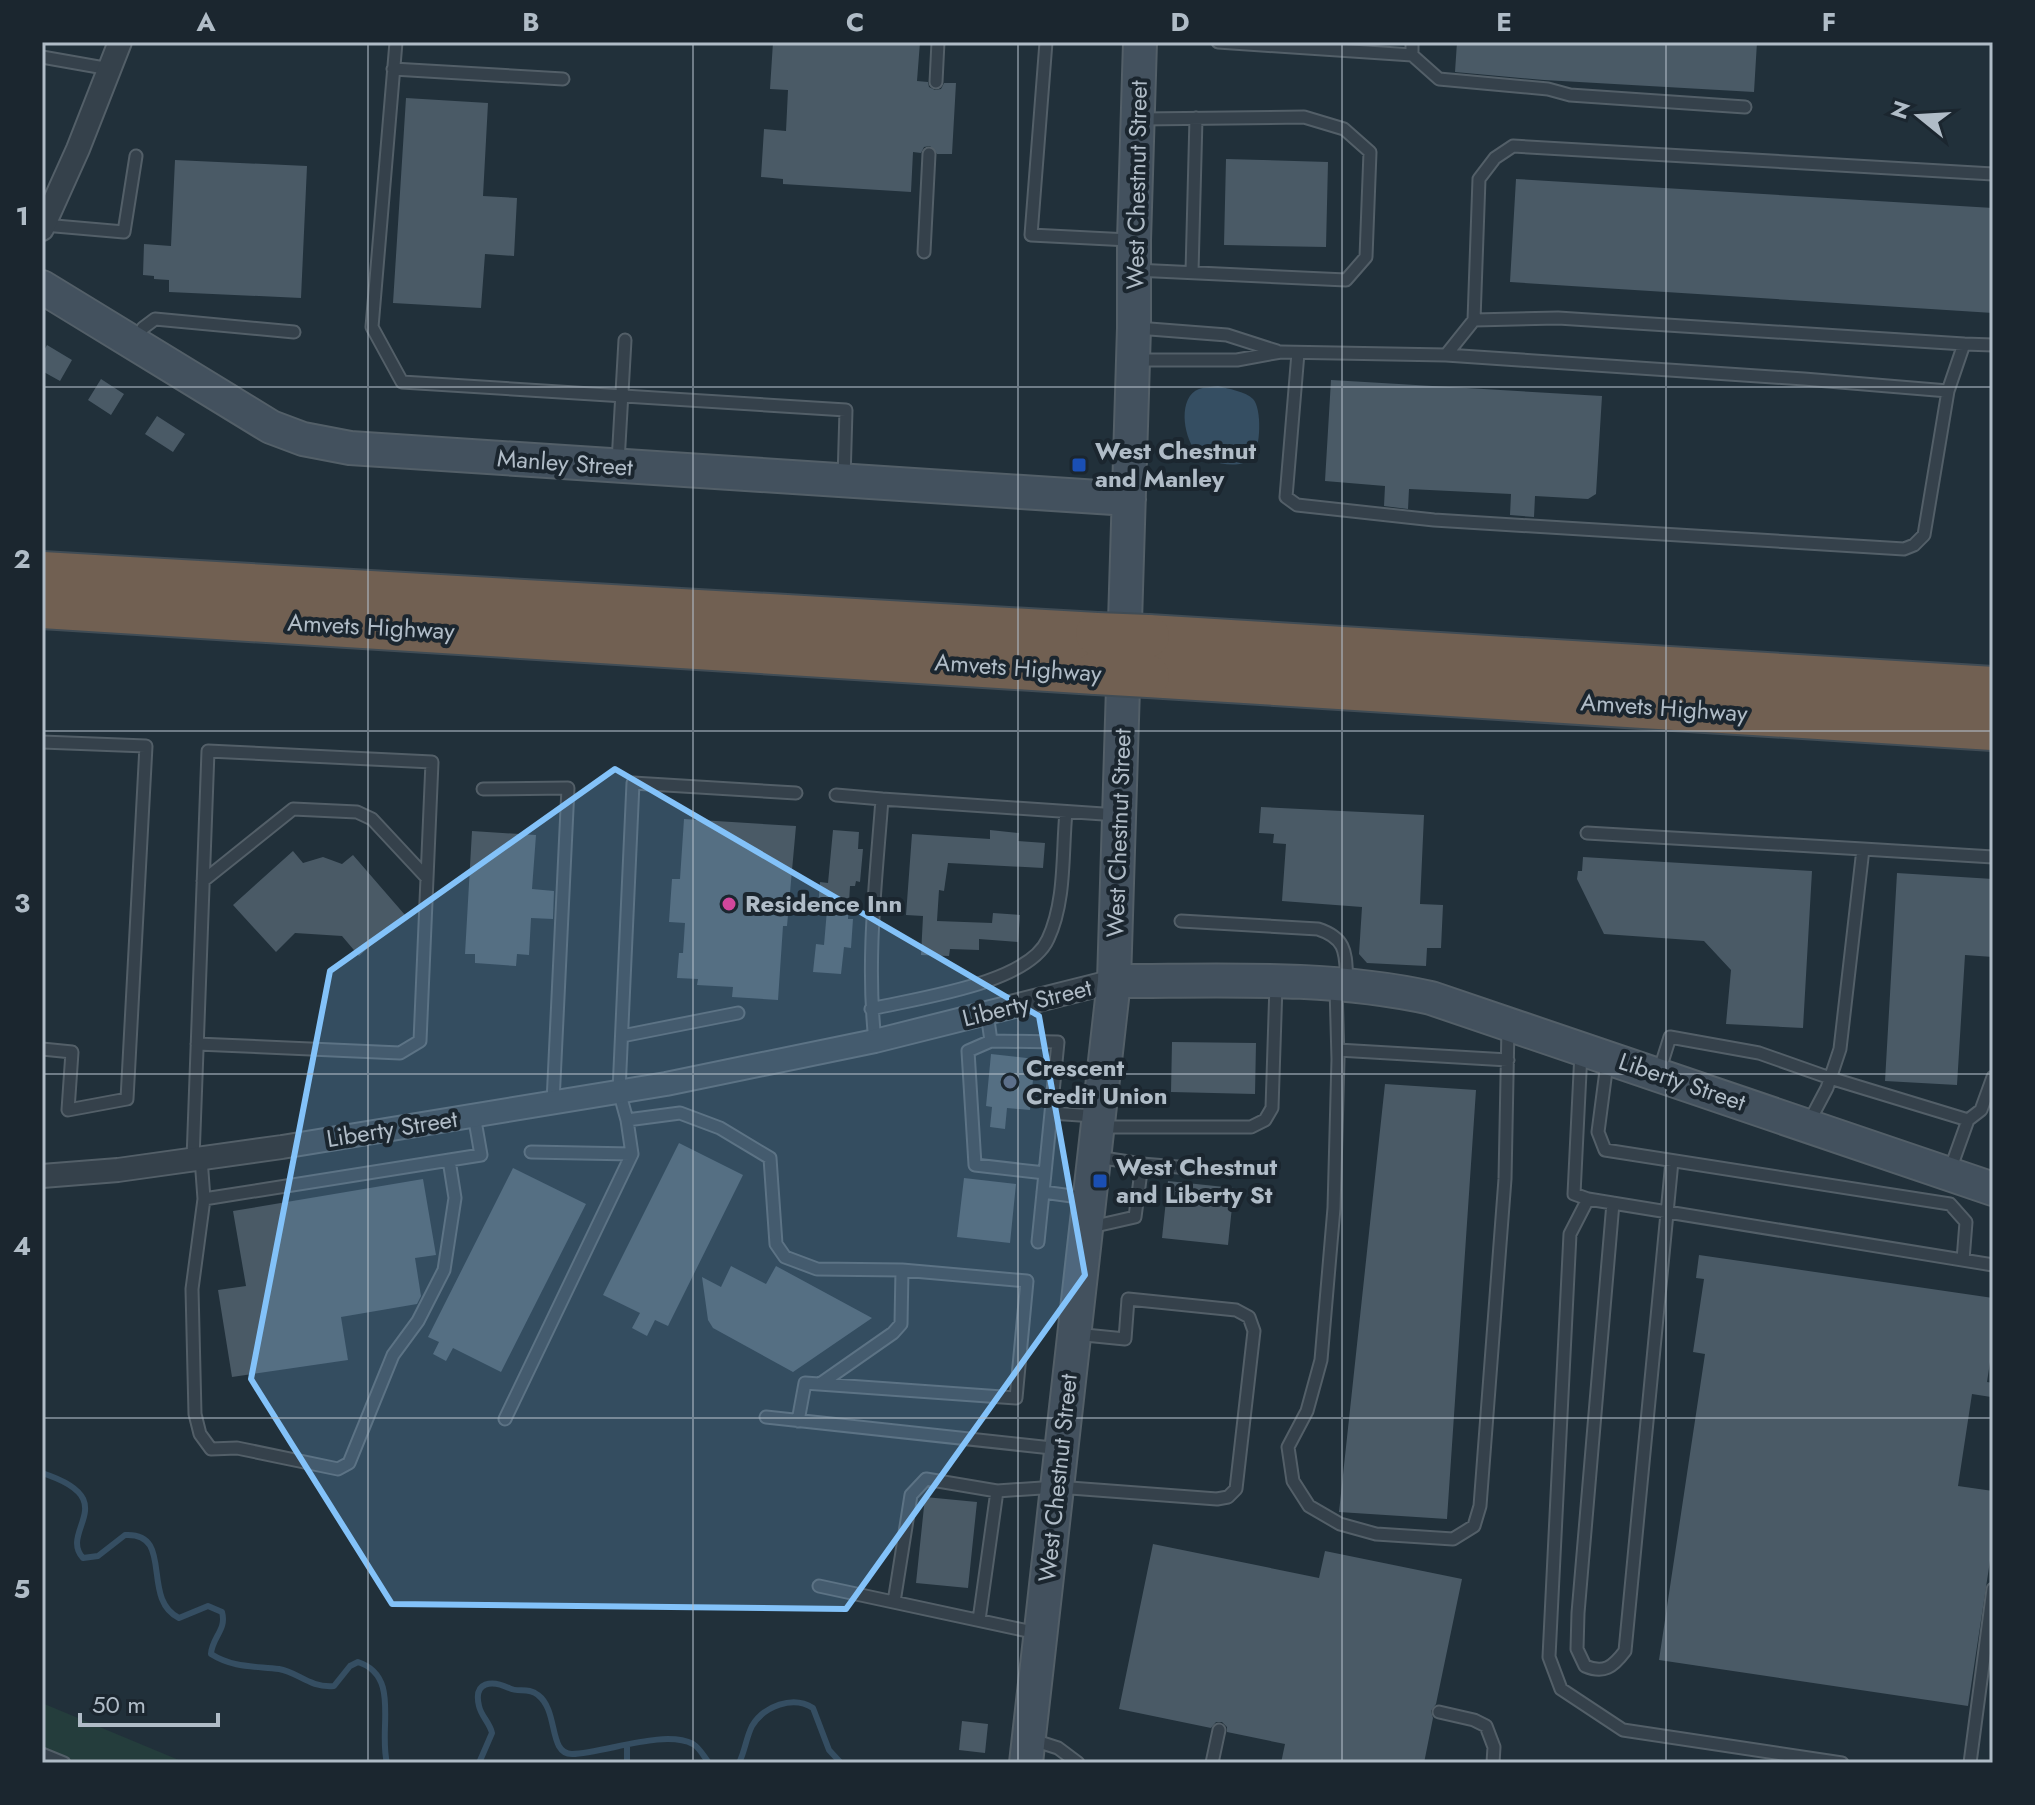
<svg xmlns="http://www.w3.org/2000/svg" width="2035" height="1805" viewBox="0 0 2035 1805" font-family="Jost,sans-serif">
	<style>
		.green { fill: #243d3c }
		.water { fill: #354e62 }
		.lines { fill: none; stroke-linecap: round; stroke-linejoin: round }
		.stream { stroke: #354e62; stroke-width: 6 }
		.building { fill: #4a5a66 }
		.service-casing { stroke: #535f68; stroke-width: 15 }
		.minor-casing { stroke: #535f68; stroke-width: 26 }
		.secondary-casing { stroke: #535f68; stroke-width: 36 }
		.motorway-casing { stroke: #404c55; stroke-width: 46 }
		.service { stroke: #35414b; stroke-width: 11 }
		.minor { stroke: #35414b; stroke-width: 22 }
		.secondary { stroke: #43515e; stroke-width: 32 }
		.motorway { stroke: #716052; stroke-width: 42 }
		.motorway-bridge-casing { stroke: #404c55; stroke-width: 46; stroke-linecap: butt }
		.motorway-bridge { stroke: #716052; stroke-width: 42 }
		.marked { fill: #83c2f9; fill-opacity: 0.2; stroke: #83c2f9; stroke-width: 6; stroke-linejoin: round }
		.grid { fill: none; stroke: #b0bcc7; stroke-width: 2; stroke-opacity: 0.55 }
		.transit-dot { fill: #1a4fb4; stroke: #1b262f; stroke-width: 3 }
		.hotel-dot { fill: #d1479c; stroke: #1b262f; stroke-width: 3 }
		.service-dot { fill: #5c6f8a; stroke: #1b262f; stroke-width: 3 }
		.labels { text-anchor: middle; stroke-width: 8; stroke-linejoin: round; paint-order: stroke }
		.street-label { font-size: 24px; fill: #b0bcc7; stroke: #1b262f }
		.poi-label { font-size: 24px; font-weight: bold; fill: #b0bcc7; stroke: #1b262f; text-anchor: start }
		.neatline { fill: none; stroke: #b0bcc7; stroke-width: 3 }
		.grid-label { font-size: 26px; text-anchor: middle; font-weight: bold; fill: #b0bcc7 }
	</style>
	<rect width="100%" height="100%" fill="#21303a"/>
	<!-- green -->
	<path class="green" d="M42,1703L186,1763H42Z"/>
	<!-- water -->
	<path class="water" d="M1218,386C1228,389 1245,391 1253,399C1262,408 1261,449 1252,458C1239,471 1206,463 1195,450C1183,435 1178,397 1199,389C1205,387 1212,387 1218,386Z"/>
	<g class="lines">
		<!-- stream -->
		<path class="stream" d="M42,1473C125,1500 58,1531 83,1558L98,1556L125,1535C175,1532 140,1599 179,1618L208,1606L222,1612C227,1630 212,1637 211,1654C233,1668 255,1666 279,1669C298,1672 309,1688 334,1686L350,1666L358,1662C401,1676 378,1729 387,1763
			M479,1763L492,1733C490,1723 481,1716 479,1706C473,1681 492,1680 509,1688C518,1693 528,1687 538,1695C559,1711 548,1754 572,1754C605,1753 664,1729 693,1744C700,1748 704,1757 709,1763
			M627,1763V1745
			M739,1763C745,1751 746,1738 752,1726C764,1706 793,1695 813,1708L829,1750L841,1763"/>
	</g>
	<!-- building -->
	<path class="building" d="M773,42H920L917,81L928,82L929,87L935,90L941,89L944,83H956L952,154H937L930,146L924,147L921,153L913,152L911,192L783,184V179L761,177L764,129L786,131L788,90L770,89Z
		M1457,42H1757L1754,92L1544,80L1455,72Z
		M406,98L488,103L483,196L517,198L514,256L485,254L481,308L393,303Z
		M1226,159L1328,162L1326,247L1224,245Z
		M175,160L307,166L301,298L169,292V280L154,279V276L143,275L144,244L171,246Z
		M1516,179L1993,208V313L1510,282Z
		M47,345L72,360L60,381L42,371V354Z
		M101,379L124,394L111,415L88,400Z
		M1331,380L1602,396L1596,494L1588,499L1535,496L1534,517L1510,515L1511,494L1409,489L1408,509L1384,506L1385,486L1325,481Z
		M157,416L185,434L173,452L145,434Z
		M1261,807L1424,815L1420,904L1443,905L1441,948H1427L1426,966L1367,963L1359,954L1362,907L1282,901L1286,844L1273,843L1274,834L1259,833Z
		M684,819L796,826L787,926H783L778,1000L732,997L733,987L697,985L698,979L677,978L679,953H683L685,923L669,922L672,879H680Z
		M833,830L859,832L858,849H863L860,882L856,881L855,886H850L848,919H853L851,948L844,947L841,974L813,972L816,944L824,945L827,910L818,909L820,882L828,883Z
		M990,830L1019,833L1018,841L1045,843L1043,868L948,863L944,891L939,890L937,921L992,923L993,913L1020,915L1018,942L979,939V950L950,949L949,956L921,955L923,916L906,915L912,834L990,839Z
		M472,831L536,835L532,889L554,891L553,919L531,918L529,955L517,954L516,966L475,963V954H465Z
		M293,851L303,863L323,857L342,864L353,855L405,915L359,956L342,936L295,933L276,952L233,905Z
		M1583,857L1812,871L1803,1028L1726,1024L1731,970L1704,941L1604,934L1577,879L1578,871H1582Z
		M1897,873L1993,879V957L1965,955L1957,1085L1885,1081Z
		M1172,1042L1256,1043L1255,1094L1171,1092Z
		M991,1054L1035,1059L1030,1110L1007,1108L1005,1129L990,1127L992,1107L986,1106Z
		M1385,1084L1476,1090L1447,1519L1339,1512Z
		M679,1143L743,1175L668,1326L655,1320L647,1336L632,1328L640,1313L603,1295Z
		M513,1168L586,1204L501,1372L453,1348L446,1361L433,1354L439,1342L428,1337Z
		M964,1178L1016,1184L1010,1243L957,1237Z
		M423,1179L436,1255L415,1258L421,1296L417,1304L341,1317L348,1360L232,1377L218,1290L246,1286L233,1211Z
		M1168,1181L1234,1188L1228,1245L1162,1238Z
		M1699,1255L1993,1298V1342L1987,1382L1993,1383L1991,1397L1972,1394L1958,1486L1993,1491V1541L1968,1706L1659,1660L1705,1354L1693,1352L1704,1279L1696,1278Z
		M731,1266L766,1284L776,1266L872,1318L793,1372L713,1328L708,1320L702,1277L721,1287Z
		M925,1497L977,1502L968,1588L916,1583Z
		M1153,1544L1319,1578L1325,1551L1462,1579L1436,1704L1431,1711L1433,1718L1424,1763H1281L1285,1744L1227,1732V1727L1222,1722H1216L1211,1728L1119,1709Z
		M962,1721L988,1724L985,1753L959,1750Z"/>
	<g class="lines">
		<!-- service casing -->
		<g class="service-casing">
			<path id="service" d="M396,42L372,327L402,382L846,410L844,479
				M1046,42L1031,235L1129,240
				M1218,42L1412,55V42
				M1412,55L1439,79L1548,89L1570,95L1745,107
				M42,57L110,69
				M393,69L563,79
				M936,82L938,42
				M44,225L124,232L136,156
				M924,252L929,154
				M1135,270L1346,280L1366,257L1370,152L1344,129L1304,117L1141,119
				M1192,272L1196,118
				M1474,320L1479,179L1495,158L1513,146L1993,174
				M1137,328L1227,335L1277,351
				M137,340L143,328L155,319L294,332
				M1964,344L1993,345
				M1298,353L1286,497L1297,505L1434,520L1904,549L1914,545L1924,535L1948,391
				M1134,360H1237L1281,352L1446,355L1474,320L1558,318L1964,344L1948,391L1804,379L1446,355
				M618,462L625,340
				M42,742L146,746L127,1099L68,1110L72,1052L42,1049
				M483,789L568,788L553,1102
				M796,793L633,783L619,1091L627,1120L680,1113L720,1128L770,1158L776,1244L785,1257L817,1269L902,1270L1027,1281L1016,1398L805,1383L798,1421
				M836,795L882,799
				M1587,833L1863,849
				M203,881L293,809L357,812L372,819L427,878
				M1181,921L1318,929C1349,939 1345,956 1347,983
				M1336,987L1338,1059L1334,1208L1321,1360L1307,1411L1288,1447L1293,1481L1309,1506L1340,1524L1376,1534L1453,1539L1474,1526L1480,1506L1505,1179L1508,1027
				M871,1009C917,998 1028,984 1048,939C1066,901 1062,852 1066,812
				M987,1013L991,1041L968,1051L975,1165L1045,1173L1038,1242
				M622,1036L738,1013
				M875,1041C866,960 876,880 882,799L1118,815
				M991,1041L1058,1042L1045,1173
				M1338,1050L1508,1060
				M1581,1052L1574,1194L1588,1199L1993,1265
				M1607,1063L1598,1132L1605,1150L1950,1204L1966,1222L1963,1260
				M1659,1072L1670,1037L1759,1053L1830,1078L1968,1120L1949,1173
				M1051,1113L1094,1116
				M1968,1120L1981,1110L1993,1077
				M1808,1124L1827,1088L1840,1049L1863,849L1993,857
				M1101,1127H1251L1265,1120L1272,1108L1276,985
				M531,1152L632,1154
				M201,1158L204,1199L481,1155L474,1115
				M193,1159L208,751L432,762L420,1041L400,1053L197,1044
				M1142,1164L1202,1169
				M1043,1192L1086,1198
				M204,1199L192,1289L195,1414L200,1434L211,1449L237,1448L338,1469L349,1463L393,1355L418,1321L444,1270L455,1198L449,1160
				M1588,1199L1570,1234L1549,1657L1561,1689L1623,1730L1842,1763
				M1613,1203L1578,1613L1577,1649L1585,1666C1604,1674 1613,1667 1625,1651L1672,1161
				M1091,1227L1135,1217L1142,1164L1097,1157
				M820,1384L893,1333L901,1324L902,1270
				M766,1417L1061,1449
				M505,1419L632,1154L627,1120
				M997,1491L1057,1487L1217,1499L1228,1497L1236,1489L1254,1331L1249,1317L1236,1310L1128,1299L1125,1339L1075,1334
				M819,1586L1037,1633
				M894,1602L911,1495L926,1479L997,1491L979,1620
				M1439,1712L1474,1720L1486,1726L1494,1747L1493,1763
				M1030,1739L1058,1748L1078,1763
				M42,1754L64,1763
				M1212,1763L1219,1730
				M1970,1763L1993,1589"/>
		</g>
		<!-- minor casing -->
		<g class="minor-casing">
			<path id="minor" d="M42,229L78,149L120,42
				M42,1176L118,1170L282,1147L666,1084L875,1041L1114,981"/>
		</g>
		<!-- secondary casing -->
		<g class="secondary-casing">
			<path id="secondary" d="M42,287L271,427L303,439L350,448L1129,499
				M1114,981C1220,981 1327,975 1431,998L1993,1189
				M1026,1763L1114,981L1134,328V240L1140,42"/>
		</g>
		<!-- motorway casing -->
		<g class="motorway-casing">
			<path id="motorway" d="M42,573L1097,634
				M42,607L1096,673
				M1148,636L1993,688
				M1148,676L1993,729"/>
		</g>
		<!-- service -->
		<use href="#service" class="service"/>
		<!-- minor -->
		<use href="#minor" class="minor"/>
		<!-- secondary -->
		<use href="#secondary" class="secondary"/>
		<!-- motorway -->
		<use href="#motorway" class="motorway"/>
		<!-- motorway-bridge casing -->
		<g class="motorway-bridge-casing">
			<path id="motorway-bridge" d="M1097,634L1148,636
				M1096,673L1148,676"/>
		</g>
		<!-- motorway-bridge -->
		<use href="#motorway-bridge" class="motorway-bridge"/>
	</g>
	<!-- marked area -->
	<path class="marked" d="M615,769L1039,1016L1085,1275L846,1609L392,1604L251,1379L330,971Z"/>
	<!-- grid -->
	<path class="grid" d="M368,42V1763M693,42V1763M1018,42V1763M1342,42V1763M1666,42V1763M42,387H1993M42,731H1993M42,1074H1993M42,1418H1993"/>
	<!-- markers -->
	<g class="transit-dot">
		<rect x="1071" y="457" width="16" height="16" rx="4"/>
		<rect x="1092" y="1173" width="16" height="16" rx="4"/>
	</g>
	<circle class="hotel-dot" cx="729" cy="904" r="8"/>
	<circle class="service-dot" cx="1010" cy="1082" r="8"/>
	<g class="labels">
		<!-- street labels -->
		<g class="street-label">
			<text transform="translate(1137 185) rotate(-89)" y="8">West Chestnut Street</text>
			<text transform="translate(565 463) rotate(4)" y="8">Manley Street</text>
			<text transform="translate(371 627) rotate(3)" y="8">Amvets Highway</text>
			<text transform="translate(1018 668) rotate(4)" y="8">Amvets Highway</text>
			<text transform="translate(1664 708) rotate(4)" y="8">Amvets Highway</text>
			<text transform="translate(1119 833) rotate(-88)" y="8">West Chestnut Street</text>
			<text transform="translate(1027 1003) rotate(-14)" y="8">Liberty Street</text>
			<text transform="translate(1682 1082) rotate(19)" y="8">Liberty Street</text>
			<text transform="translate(392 1129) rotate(-9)" y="8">Liberty Street</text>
			<text transform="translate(1058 1478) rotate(-84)" y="8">West Chestnut Street</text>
		</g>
		<!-- poi labels -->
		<g class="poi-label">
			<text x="1095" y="459">West Chestnut<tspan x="1095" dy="28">and Manley</tspan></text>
			<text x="745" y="912">Residence Inn</text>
			<text x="1026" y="1076">Crescent<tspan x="1026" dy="28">Credit Union</tspan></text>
			<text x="1116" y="1175">West Chestnut<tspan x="1116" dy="28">and Liberty St</tspan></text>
		</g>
	</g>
	<!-- border -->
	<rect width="2035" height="1805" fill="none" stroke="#1b262f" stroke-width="88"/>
	<!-- north arrow -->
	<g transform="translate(1919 116) rotate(288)" stroke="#1b262f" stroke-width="6" paint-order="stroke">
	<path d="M0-6L14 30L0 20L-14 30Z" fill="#b0bcc7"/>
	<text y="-12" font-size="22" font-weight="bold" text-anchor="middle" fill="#b0bcc7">N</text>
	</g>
	<!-- scale -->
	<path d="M80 1713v12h138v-12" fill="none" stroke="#b0bcc7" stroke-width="4"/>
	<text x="92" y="1713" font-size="24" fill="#b0bcc7" stroke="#1b262f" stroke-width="6" paint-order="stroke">50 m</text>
	<rect x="44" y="44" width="1947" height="1717" class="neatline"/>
	<g class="grid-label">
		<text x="206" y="31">A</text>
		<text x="531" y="31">B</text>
		<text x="855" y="31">C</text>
		<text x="1180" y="31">D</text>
		<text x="1504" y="31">E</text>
		<text x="1829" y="31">F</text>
		<text x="22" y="225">1</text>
		<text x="22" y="568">2</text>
		<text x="22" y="912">3</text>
		<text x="22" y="1255">4</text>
		<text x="22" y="1598">5</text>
	</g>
</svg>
